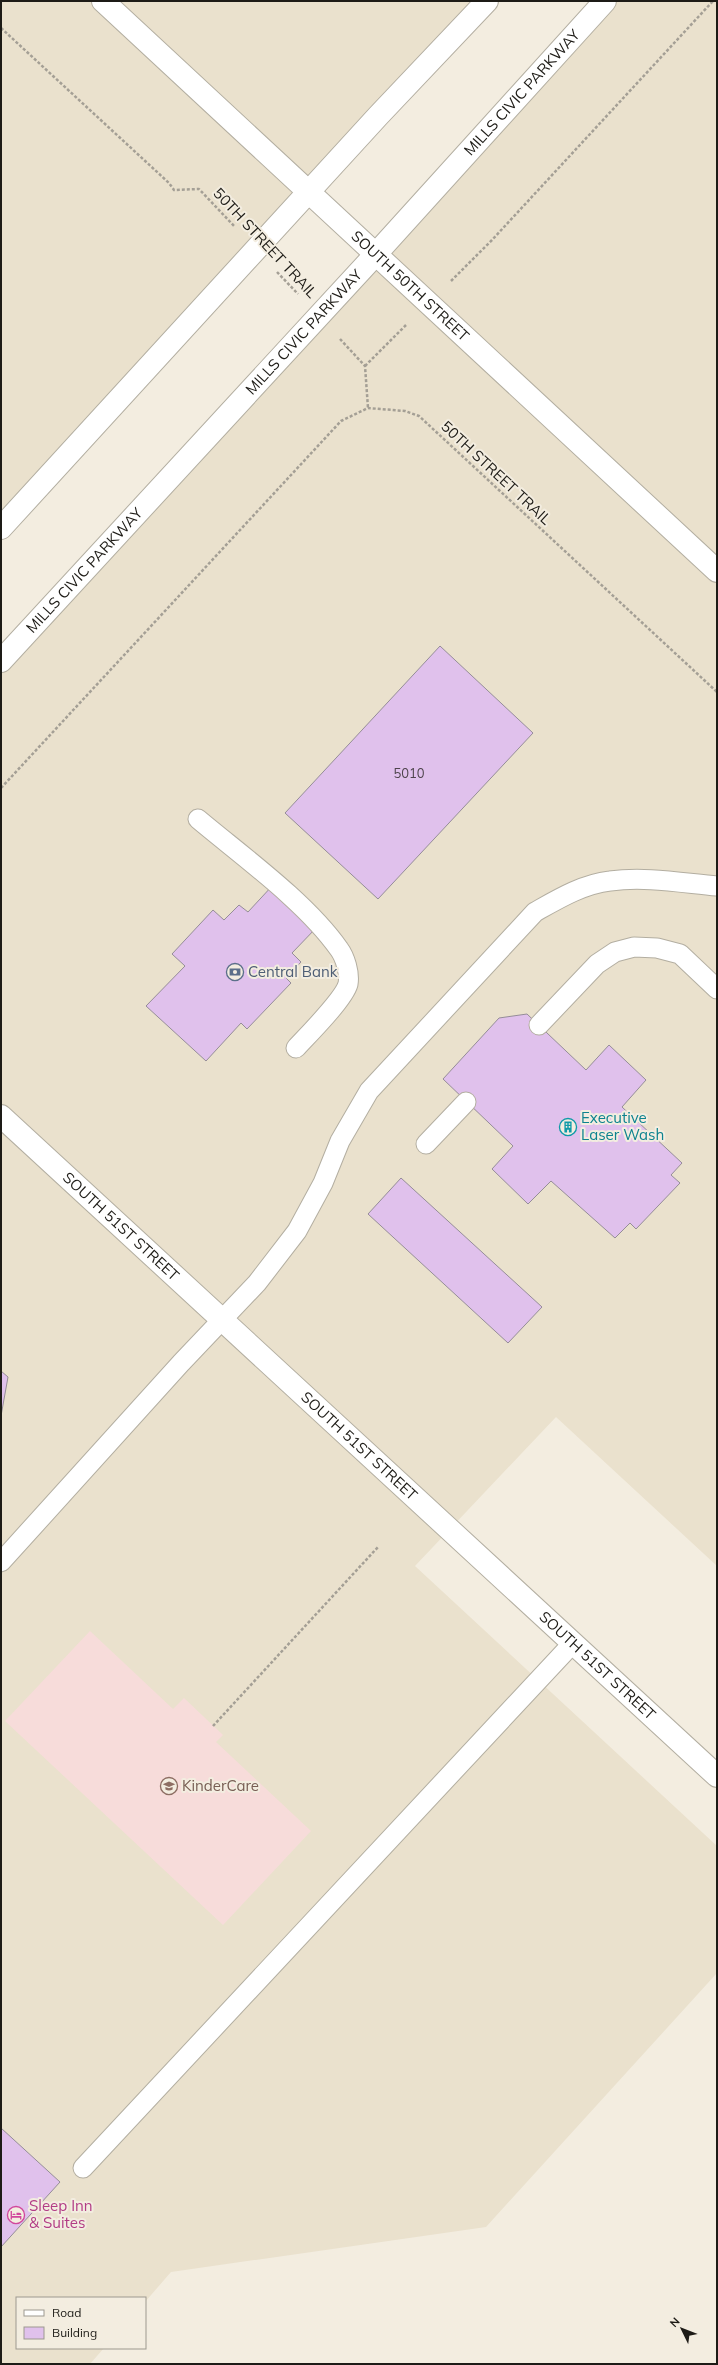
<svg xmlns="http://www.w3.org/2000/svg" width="718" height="2365" viewBox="0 0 718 2365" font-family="Mulish,sans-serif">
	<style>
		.built { fill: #eae1cd }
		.education { fill: #f7dcda }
		.building { fill: #e0c1ec; stroke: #958d98 }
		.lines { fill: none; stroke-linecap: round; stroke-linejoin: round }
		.lane-casing { stroke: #b3aea1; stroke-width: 21 }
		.street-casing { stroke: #b3aea1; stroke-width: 24 }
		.secondary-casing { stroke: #b3aea1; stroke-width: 24 }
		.path { stroke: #a49f95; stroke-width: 2.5; stroke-dasharray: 3 2; stroke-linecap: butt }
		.lane { stroke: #fff; stroke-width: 19 }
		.street { stroke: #fff; stroke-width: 22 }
		.secondary { stroke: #fff; stroke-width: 22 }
		.labels { text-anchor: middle; stroke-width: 4; stroke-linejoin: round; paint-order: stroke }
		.number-label { font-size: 13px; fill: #4e444c }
		.street-label { font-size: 15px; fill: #1d1b16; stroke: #f3ede0 }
		.service-label { font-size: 15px; fill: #4e5e75; stroke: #f3ede0; text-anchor: start }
		.culture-label { font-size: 15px; fill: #0d838f; stroke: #f3ede0; text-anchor: start }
		.education-label { font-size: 15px; fill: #785e54; stroke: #f3ede0; text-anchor: start }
		.hotel-label { font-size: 15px; fill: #b23c85; stroke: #f3ede0; text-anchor: start }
	</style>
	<rect width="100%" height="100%" fill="#f3ede0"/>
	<!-- built -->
	<path class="built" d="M1,1H487L1,528Z
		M605,1H717V1566L556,1417L415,1566L717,1846V1973L486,2227L171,2272L145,2302V2298H17V2348H104L90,2364H1V661Z"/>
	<!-- education -->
	<path class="education" d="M90,1631L173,1709L184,1698L223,1735L216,1742L311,1831L223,1925L5,1721Z"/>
	<!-- building -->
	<path class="building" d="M440,646L533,733L378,899L285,813Z
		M273,885L317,927L292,953L301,962L286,978L291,983L247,1029L241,1023L206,1061L146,1006L185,966L172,954L213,910L224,920L239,905L248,912Z
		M527,1014L586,1070L609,1045L646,1080L622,1107L682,1163L671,1175L680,1183L636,1229L630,1223L615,1238L551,1181L528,1204L492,1169L513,1146L443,1079L499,1018Z
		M401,1178L542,1307L508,1343L368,1214Z
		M1,1371L8,1377L1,1416Z
		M1,2128L60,2182L1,2247Z"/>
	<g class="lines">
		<!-- lane casing -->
		<g class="lane-casing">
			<path id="lane" d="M198,819C242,856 306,902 339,949C345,957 350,973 348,984C344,999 308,1035 296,1048
				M539,1025L597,964L615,952L634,947L657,948L680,954L717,989
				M426,1144L466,1102
				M1,1562L181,1363L257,1283L297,1231L323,1183L340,1141L369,1091L535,912C558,899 583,884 610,881C645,876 683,883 717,886
				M83,2168L573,1643"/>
		</g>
		<!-- street casing -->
		<g class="street-casing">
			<g id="street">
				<path id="s1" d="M1,1116L717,1776"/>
			</g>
		</g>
		<!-- secondary casing -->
		<g class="secondary-casing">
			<g id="secondary">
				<path id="s2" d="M103,1L717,571"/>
				<path d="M1,528L378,116L487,1"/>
				<path id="s3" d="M1,661L375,255L605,1"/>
			</g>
		</g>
		<!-- path -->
		<path class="path" d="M1,28L169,183L174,190L199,189L235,227
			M277,272L298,294
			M451,281L492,240L713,1
			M340,339L365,366L368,408
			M365,366L406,325
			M1,788L341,421L368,408L405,411L419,416L717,692
			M213,1726L378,1547"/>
		<!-- lane -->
		<use href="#lane" class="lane"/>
		<!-- street -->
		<use href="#street" class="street"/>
		<!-- secondary -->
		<use href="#secondary" class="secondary"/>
	</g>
	<!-- icons -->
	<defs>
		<g id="bank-ring" transform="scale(0.9)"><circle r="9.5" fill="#f3ede0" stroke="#5c6f8a" stroke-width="1.5"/><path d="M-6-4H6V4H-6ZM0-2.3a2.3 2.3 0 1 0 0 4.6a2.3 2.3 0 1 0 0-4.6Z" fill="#5c6f8a"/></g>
		<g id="building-ring" transform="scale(0.9)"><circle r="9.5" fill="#f3ede0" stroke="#0f9aa8" stroke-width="1.5"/><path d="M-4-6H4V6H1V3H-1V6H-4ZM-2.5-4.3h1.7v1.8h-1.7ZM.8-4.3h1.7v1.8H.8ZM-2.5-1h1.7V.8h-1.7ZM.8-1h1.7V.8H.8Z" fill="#0f9aa8"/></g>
		<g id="school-ring" transform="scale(0.9)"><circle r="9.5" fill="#f3ede0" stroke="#8d6e63" stroke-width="1.5"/><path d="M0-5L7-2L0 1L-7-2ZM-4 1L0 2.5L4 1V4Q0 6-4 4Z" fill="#8d6e63"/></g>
		<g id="hotel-ring" transform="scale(0.9)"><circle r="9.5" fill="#f3ede0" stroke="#d1479c" stroke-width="1.5"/><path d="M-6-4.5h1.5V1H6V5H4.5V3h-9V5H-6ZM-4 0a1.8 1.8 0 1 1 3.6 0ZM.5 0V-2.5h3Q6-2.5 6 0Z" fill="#d1479c"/></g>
	</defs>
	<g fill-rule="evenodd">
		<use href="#bank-ring" x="235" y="972"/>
		<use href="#building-ring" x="568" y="1127"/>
		<use href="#school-ring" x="169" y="1786"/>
		<use href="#hotel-ring" x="16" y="2215"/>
	</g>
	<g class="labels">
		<!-- number labels -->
		<g class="number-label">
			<text x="409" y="778">5010</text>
		</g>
		<!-- street labels -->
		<g class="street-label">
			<text dy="5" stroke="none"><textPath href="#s3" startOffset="771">MILLS CIVIC PARKWAY</textPath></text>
			<text transform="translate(265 243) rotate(47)" y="5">50TH STREET TRAIL</text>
			<text dy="5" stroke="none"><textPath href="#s2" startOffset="419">SOUTH 50TH STREET</textPath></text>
			<text dy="5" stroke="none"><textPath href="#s3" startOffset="447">MILLS CIVIC PARKWAY</textPath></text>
			<text transform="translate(496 473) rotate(43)" y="5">50TH STREET TRAIL</text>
			<text dy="5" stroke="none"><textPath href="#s3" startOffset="123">MILLS CIVIC PARKWAY</textPath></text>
			<text dy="5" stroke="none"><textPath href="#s1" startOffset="163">SOUTH 51ST STREET</textPath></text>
			<text dy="5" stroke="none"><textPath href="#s1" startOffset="487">SOUTH 51ST STREET</textPath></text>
			<text dy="5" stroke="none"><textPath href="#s1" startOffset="811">SOUTH 51ST STREET</textPath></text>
		</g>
		<!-- service labels -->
		<g class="service-label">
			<text x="248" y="977">Central Bank</text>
		</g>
		<!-- culture labels -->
		<g class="culture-label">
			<text x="581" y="1123">Executive<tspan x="581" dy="17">Laser Wash</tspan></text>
		</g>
		<!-- education labels -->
		<g class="education-label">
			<text x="182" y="1791">KinderCare</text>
		</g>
		<!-- hotel labels -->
		<g class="hotel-label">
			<text x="29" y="2211">Sleep Inn<tspan x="29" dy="17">&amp; Suites</tspan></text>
		</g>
	</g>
	<!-- border -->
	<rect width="718" height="2365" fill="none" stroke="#1d1b16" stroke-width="4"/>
	<!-- legend -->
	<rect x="16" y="2297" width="130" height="52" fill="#f3ede0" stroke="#9d998f"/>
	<rect x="24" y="2310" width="20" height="6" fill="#ffffff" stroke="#9d998f"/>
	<text x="52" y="2317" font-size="12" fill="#1d1b16">Road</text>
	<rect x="24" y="2327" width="20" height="12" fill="#e0c1ec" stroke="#9d998f"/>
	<text x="52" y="2337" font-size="12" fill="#1d1b16">Building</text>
	<!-- north arrow -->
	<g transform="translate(682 2329) rotate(313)" stroke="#f3ede0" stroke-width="3" paint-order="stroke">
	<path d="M0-3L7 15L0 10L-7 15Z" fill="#1d1b16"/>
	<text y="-6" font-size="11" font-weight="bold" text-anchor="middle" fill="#1d1b16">N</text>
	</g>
</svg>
